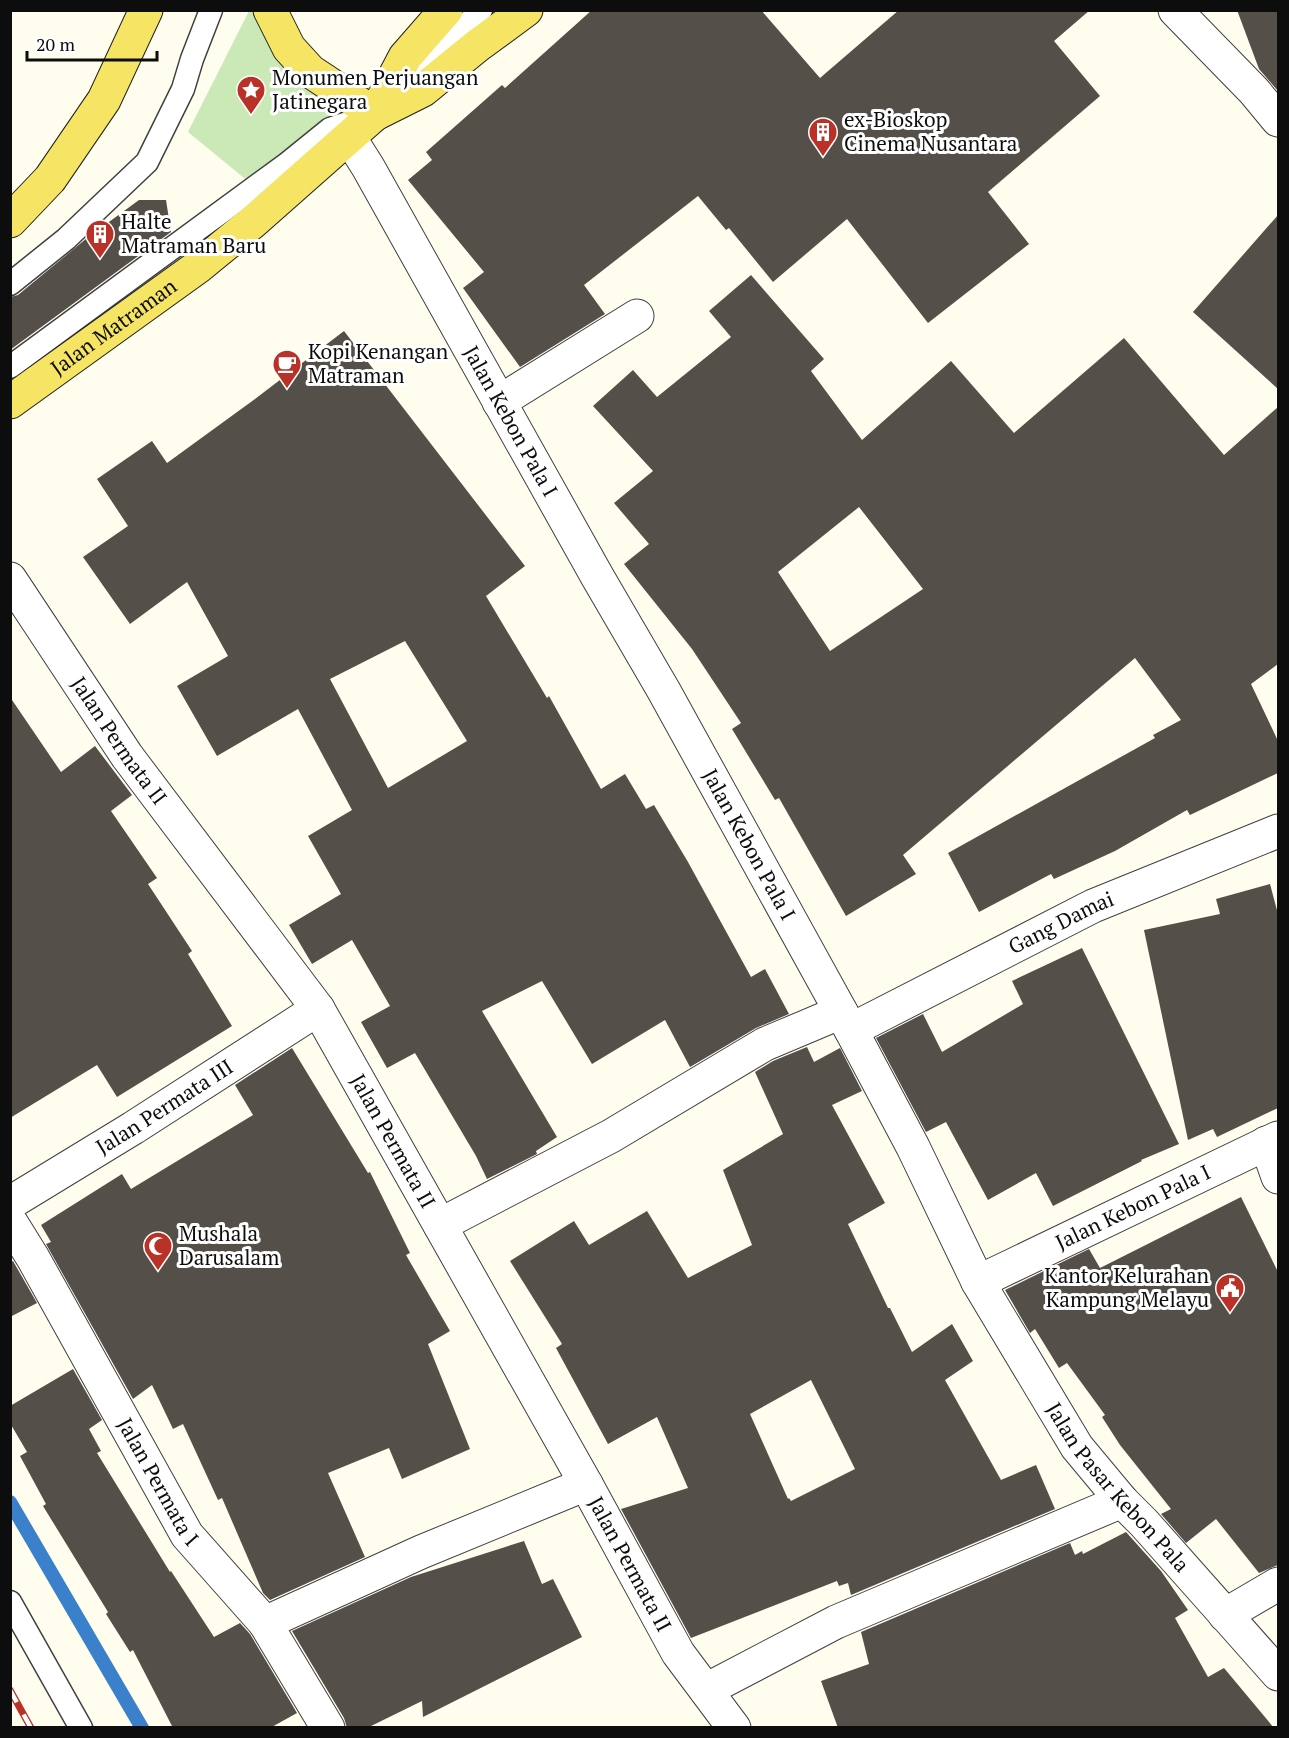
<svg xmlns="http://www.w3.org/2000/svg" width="1289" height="1738" viewBox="0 0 1289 1738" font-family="'PT Serif',serif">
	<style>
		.green { fill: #cbe8b7 }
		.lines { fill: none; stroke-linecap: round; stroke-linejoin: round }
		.stream { stroke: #3b80cb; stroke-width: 14 }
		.building { fill: #554f49; fill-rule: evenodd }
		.lane-casing { stroke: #404040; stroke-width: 25 }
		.street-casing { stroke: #404040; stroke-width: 35 }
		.primary-casing { stroke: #1e1e1e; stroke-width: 35 }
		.lane { stroke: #fff; stroke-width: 22 }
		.street { stroke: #fff; stroke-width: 33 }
		.primary { stroke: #f6e465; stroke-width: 33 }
		.rail-casing { stroke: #ba3227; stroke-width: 7 }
		.rail { stroke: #fff; stroke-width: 4.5; stroke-dasharray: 14; stroke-linecap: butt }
		.labels { text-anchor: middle; stroke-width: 6; stroke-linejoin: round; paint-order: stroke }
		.poi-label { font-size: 21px; fill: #0d0d0d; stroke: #fff; text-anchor: start }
		.street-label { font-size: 21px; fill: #0d0d0d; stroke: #fff }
	</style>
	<rect width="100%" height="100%" fill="#fffded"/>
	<!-- green -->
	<path class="green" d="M249,11H266L358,108L249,182L188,132Z"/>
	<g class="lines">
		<!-- stream -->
		<path class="stream" d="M10,1502L142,1728"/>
	</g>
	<!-- building -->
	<path class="building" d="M592,10H761L820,78L899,10H1090L1054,41L1100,96L988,192L1029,244L928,323L847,219L773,282L729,228L726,230L698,196L584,285L605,314L520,367L463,288L484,272L408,180L432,160L426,152L502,85L505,88Z
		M1237,10H1278V91L1259,69Z
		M139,200H166L171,232L10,350V297L18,295L87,238Z
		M1278,215V389L1193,312Z
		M751,275L824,359L811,371L862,440L951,361L1014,433L1124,338L1224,455L1278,407V664L1251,684L1278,741V773L1190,815L1187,810L1115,851L1054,879L1051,874L979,912L948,853L1155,738L1153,735L1181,720L1135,658L903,855L916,874L846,916L779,798L775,800L732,729L741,723L692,649L624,564L649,544L614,503L653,471L593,406L633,370L657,397L731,337L709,311ZM859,507L923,589L830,651L778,572Z
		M344,331L525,566L486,596L547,698L549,696L601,789L625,774L646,809L654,805L688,862L751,977L765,969L789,1014L756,1028L690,1067L665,1020L592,1064L542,981L482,1011L557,1137L536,1151L537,1154L487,1179L476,1156L415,1053L387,1068L361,1022L390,1006L352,940L312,964L289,925L341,894L308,836L352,810L298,709L217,756L177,686L228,656L187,582L130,624L83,557L128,526L97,479L152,441L167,463L255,399ZM405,641L467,741L388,788L330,679Z
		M10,697L61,772L95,746L132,795L111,811L157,878L148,884L192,951L188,954L232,1026L117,1097L97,1065L10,1118Z
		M1270,884L1278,914V1108L1217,1137L1213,1129L1188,1140L1144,930L1220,914L1216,899Z
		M1082,948L1179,1144L1141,1160L1142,1161L1053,1206L1036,1173L988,1200L946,1122L926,1132L876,1038L923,1014L942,1052L1023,1004L1012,981Z
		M807,1047L814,1062L840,1048L862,1091L832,1105L885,1203L848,1224L888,1308H890L912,1352L952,1324L973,1361L945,1380L1001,1480L1036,1465L1055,1509L851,1595L848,1583L839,1586L837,1581L691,1638L621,1509L688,1488L657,1417L608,1444L556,1348L562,1344L510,1261L574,1221L589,1245L647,1211L688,1278L752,1245L723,1170L783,1134L755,1072L773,1061ZM811,1380L855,1469L791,1501L789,1498L788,1499L750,1414Z
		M292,1048L368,1173L370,1172L410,1253L406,1255L450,1331L428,1344L470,1449L402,1479L389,1448L328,1473L365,1557L270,1600L263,1593L222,1498L218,1500L183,1424L173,1429L152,1385L133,1399L46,1244L51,1242L41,1225L122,1174L131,1189L253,1115L235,1085Z
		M1241,1197L1278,1272V1565L1259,1573L1216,1519L1186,1543L1161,1514L1171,1509L1120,1445L1102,1417L1105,1415L1067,1363L1059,1368L1035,1329L1030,1333L1005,1290L1089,1249L1100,1268Z
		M13,1261L37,1303L10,1317V1262Z
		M73,1369L102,1420L89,1429L101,1451L97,1453L170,1572L171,1571L214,1637L240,1623L250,1634L297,1713L270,1728H173L133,1650L130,1652L106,1614L108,1612L43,1506L46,1504L20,1456L27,1452L10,1423V1406Z
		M1126,1532L1161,1571L1188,1610L1175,1618L1208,1677L1224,1668L1274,1728H838L821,1681L869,1664L861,1632L1070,1543L1075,1555L1082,1551L1083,1554Z
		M524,1541L542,1584L553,1579L582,1637L423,1717L422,1701L367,1728H347L344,1718L292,1631L411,1577Z"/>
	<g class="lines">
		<!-- lane casing -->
		<g class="lane-casing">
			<path id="lane" d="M394,95L481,10
				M10,284L66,239L147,162L183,89L192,59L211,10
				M10,367L288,163L330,129L363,118
				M10,1602L81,1728"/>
		</g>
		<!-- street casing -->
		<g class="street-casing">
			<g id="street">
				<path d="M1175,10L1254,91L1278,120"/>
				<path id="s1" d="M349,137L368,167L597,576L664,691L851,1030L913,1147L978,1282L1077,1447L1122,1501L1144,1523L1278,1674"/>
				<path d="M499,402L637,316"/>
				<path id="s2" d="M10,579L127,756L318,1009L586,1484L678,1653L734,1728"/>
				<path id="s3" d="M851,1030L1093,906L1278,831"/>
				<path d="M1266,1143L1278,1177"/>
				<path id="s4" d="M10,1203L133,1128L318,1009"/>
				<path id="s5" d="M10,1221L33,1258L187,1535L265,1623L328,1728"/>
				<path d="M440,1225L611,1136L765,1044L841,1012"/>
				<path id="s6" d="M978,1282L1278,1138"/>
				<path d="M1225,1615L1278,1584"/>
				<path d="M265,1623L421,1552L586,1484"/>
				<path d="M706,1690L836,1622L1122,1501"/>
			</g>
		</g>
		<!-- primary casing -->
		<g class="primary-casing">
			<g id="primary">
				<path d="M270,10L289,48L310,71L375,114"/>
				<path d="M375,114L405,57L446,10"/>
				<path d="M10,221L50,179L104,100L146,10"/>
				<path id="s7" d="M10,402L199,266L254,221L375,114L423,90L477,46L526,10"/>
			</g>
		</g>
		<!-- lane -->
		<use href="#lane" class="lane"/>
		<!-- street -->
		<use href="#street" class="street"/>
		<!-- primary -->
		<use href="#primary" class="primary"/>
		<!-- rail casing -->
		<g class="rail-casing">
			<path id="rail" d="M10,1690L31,1728"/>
		</g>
		<!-- rail -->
		<use href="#rail" class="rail"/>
	</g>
	<!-- icons -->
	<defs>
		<g id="sight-pin" transform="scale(1.5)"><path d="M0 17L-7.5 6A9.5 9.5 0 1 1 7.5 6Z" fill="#ba3227" stroke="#fff"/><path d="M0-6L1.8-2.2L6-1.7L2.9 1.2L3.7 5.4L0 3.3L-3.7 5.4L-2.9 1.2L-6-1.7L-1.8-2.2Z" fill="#fff"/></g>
		<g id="building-pin" transform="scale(1.5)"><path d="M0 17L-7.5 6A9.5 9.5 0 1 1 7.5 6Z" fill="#ba3227" stroke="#fff"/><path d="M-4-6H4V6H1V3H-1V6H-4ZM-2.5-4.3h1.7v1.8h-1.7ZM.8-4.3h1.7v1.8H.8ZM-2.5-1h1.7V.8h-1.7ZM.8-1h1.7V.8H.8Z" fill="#fff"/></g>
		<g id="cafe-pin" transform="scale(1.5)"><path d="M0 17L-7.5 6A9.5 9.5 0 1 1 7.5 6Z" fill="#ba3227" stroke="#fff"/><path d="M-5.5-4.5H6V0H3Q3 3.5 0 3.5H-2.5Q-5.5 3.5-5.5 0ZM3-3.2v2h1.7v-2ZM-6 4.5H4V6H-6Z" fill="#fff"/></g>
		<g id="mosque-pin" transform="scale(1.5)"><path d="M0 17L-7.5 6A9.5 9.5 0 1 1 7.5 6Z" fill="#ba3227" stroke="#fff"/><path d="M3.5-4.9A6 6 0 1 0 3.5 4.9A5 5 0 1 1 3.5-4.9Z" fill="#fff"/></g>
		<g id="civic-pin" transform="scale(1.5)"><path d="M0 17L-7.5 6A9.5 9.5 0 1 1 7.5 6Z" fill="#ba3227" stroke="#fff"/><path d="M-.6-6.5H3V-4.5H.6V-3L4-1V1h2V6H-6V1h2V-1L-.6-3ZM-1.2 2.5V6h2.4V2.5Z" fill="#fff"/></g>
	</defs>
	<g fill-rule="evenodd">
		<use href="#sight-pin" x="251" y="90"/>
		<use href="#building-pin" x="823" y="132"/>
		<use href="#building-pin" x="100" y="234"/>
		<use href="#cafe-pin" x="287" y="364"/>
		<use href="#mosque-pin" x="158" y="1246"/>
		<use href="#civic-pin" x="1230" y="1288"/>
	</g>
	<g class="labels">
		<!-- poi labels -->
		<g class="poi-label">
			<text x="272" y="85">Monumen Perjuangan<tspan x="272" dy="24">Jatinegara</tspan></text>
			<text x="844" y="127">ex-Bioskop<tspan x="844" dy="24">Cinema Nusantara</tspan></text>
			<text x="121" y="229">Halte<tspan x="121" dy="24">Matraman Baru</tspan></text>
			<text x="308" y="359">Kopi Kenangan<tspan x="308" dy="24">Matraman</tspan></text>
			<text x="179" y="1241">Mushala<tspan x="179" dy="24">Darusalam</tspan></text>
			<text x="1209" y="1283" text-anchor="end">Kantor Kelurahan<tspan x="1209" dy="24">Kampung Melayu</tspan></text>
		</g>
		<!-- street labels -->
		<g class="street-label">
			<text dy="7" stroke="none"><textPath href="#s7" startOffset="128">Jalan Matraman</textPath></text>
			<text dy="7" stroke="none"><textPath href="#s1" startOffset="327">Jalan Kebon Pala I</textPath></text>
			<text dy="7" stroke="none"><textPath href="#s2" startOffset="195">Jalan Permata II</textPath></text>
			<text dy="7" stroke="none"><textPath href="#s1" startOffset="813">Jalan Kebon Pala I</textPath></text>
			<text dy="7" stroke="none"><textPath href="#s3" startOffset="236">Gang Damai</textPath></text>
			<text dy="7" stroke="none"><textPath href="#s4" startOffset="182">Jalan Permata III</textPath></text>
			<text dy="7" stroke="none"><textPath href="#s2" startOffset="681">Jalan Permata II</textPath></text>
			<text dy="7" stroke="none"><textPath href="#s6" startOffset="172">Jalan Kebon Pala I</textPath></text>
			<text dy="7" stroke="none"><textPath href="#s5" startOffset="300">Jalan Permata I</textPath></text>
			<text dy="7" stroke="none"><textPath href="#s1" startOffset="1556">Jalan Pasar Kebon Pala</textPath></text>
			<text dy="7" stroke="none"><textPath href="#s2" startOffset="1166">Jalan Permata II</textPath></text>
		</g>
	</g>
	<!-- border -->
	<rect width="1289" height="1738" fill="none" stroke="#0d0d0d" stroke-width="24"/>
	<!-- scale -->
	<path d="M27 51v9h130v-9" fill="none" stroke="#0d0d0d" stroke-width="3"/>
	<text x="36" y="51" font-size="18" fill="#0d0d0d" stroke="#ffffff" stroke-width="4.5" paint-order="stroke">20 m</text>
</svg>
